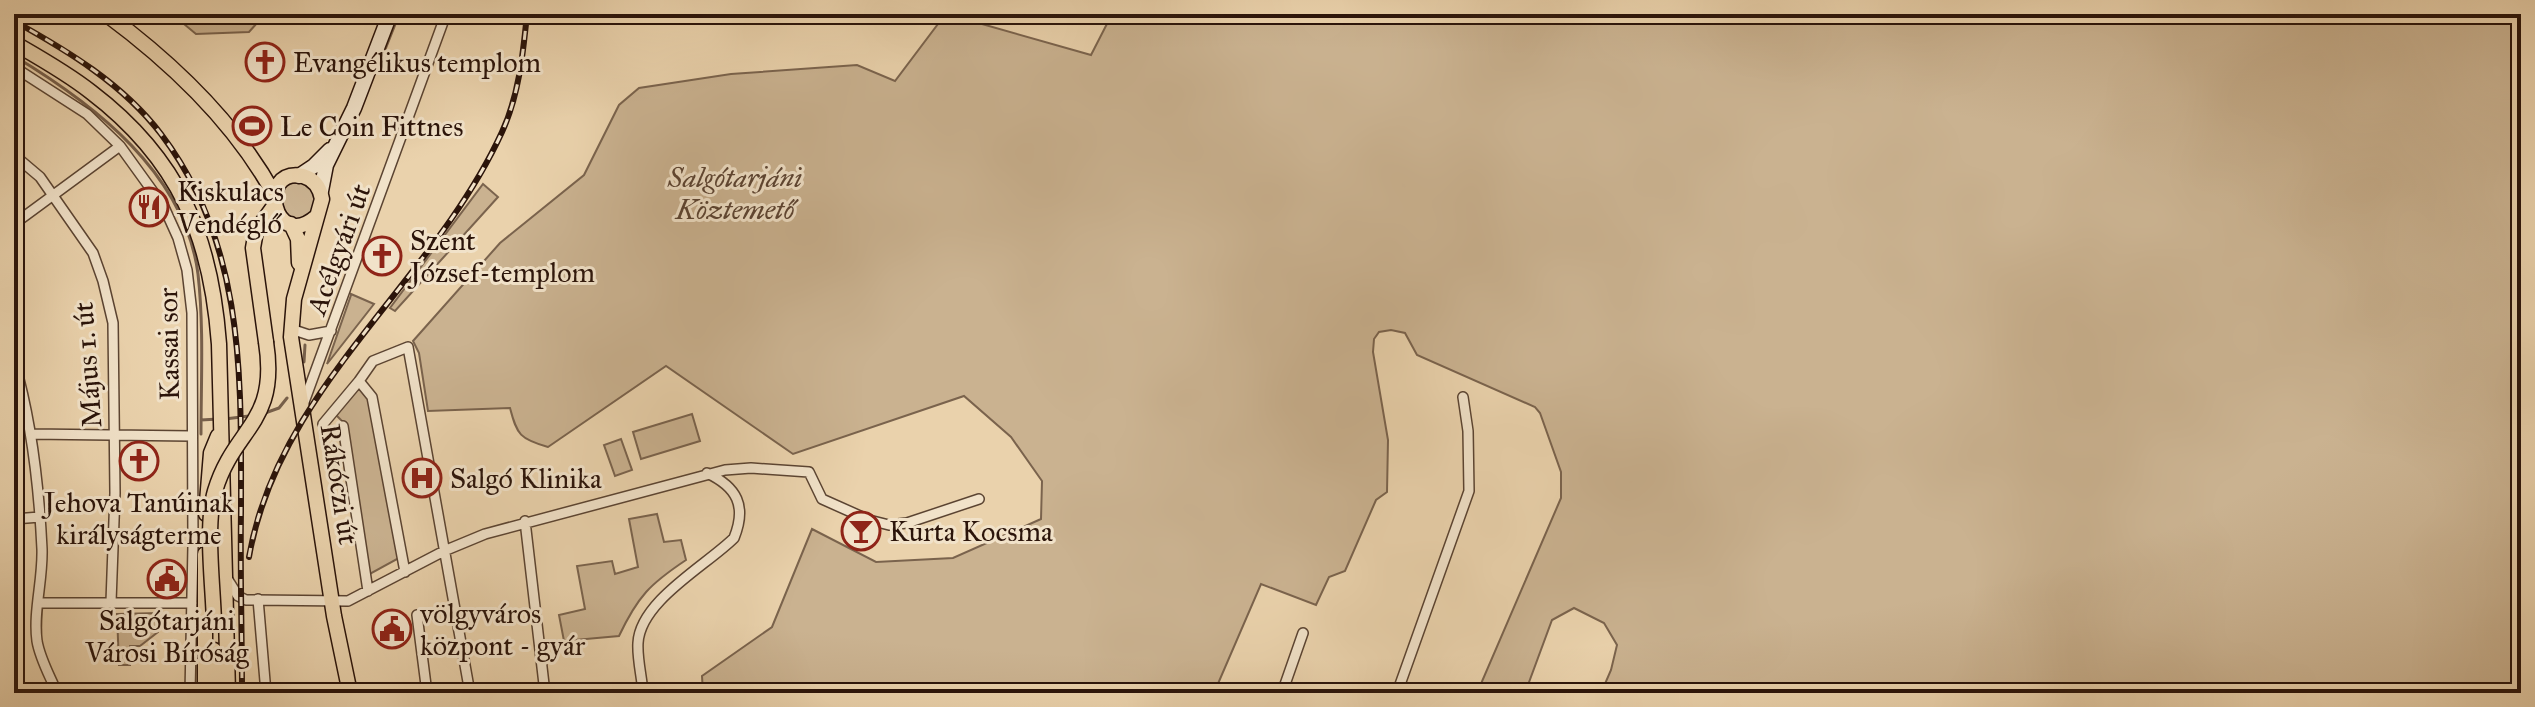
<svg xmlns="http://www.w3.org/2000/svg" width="2535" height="707" viewBox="0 0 2535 707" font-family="'IM FELL Great Primer',serif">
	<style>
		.green { fill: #cab290; stroke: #7a634d; stroke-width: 2 }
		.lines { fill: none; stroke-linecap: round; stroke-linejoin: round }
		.stream { stroke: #775f4a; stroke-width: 3 }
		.minor-casing { stroke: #5b4432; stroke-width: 12 }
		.secondary-casing { stroke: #2b140a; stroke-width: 17 }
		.primary-casing { stroke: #2b140a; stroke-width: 17 }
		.minor { stroke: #f1e2c9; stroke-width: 9 }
		.secondary { stroke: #f1e2c9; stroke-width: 14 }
		.primary { stroke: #ead2ac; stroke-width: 14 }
		.rail-casing { stroke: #2b140a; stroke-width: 6 }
		.rail { stroke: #f1e2c9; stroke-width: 3; stroke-dasharray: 9; stroke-linecap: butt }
		.primary-bridge-casing { stroke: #2b140a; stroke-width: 17; stroke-linecap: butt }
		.primary-bridge { stroke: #ead2ac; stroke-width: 14 }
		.labels { text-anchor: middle; stroke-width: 6; stroke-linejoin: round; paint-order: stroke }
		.poi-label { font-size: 28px; fill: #2b140a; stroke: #f1e2c9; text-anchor: start }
		.park-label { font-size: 28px; font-style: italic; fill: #5b4332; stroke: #f1e2c9 }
		.street-label { font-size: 28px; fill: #2b140a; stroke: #f1e2c9 }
	</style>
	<rect width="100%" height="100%" fill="#ead2ac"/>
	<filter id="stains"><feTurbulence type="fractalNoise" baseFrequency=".0025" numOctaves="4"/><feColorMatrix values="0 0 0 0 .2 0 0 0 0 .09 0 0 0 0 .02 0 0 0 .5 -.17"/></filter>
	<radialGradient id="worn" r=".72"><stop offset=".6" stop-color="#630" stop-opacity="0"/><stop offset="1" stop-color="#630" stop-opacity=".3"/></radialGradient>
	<!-- green -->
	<path class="green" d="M172,14H265L249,32L196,34Z
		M1112,14H2521V693H1601L1611,670L1617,645L1604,623L1574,608L1552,620L1525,693H1477L1561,498V472L1540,413L1535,407L1417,355L1405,333L1391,330L1379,332L1374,339L1373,352L1388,440L1387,492L1376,500L1345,571L1329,577L1316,605L1261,584L1214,693H703L702,676L772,627L812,529L876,562L953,558L1041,519L1042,481L1011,437L964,396L793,454L666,366L548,447C520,439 517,435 510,408L428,411L419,353L413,341L500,243L584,175L619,105L639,88L731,74L857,65L895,81L938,24H982L1091,55Z
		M287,178L316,184L318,214L290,223L276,190Z
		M483,184L498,197L395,311L390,308Z
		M351,294L374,304L327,364L351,295Z
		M356,390H361L371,401L399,558L368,575L343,422L335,414Z
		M692,414L700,441L641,459L633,432Z
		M621,439L632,470L615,476L604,445Z
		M657,514L664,542L681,540L686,560C650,584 638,596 619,636L564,641L559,615L585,609L577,566L612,561L615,574L638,567L629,519Z
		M159,613L158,632L140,646H130V665H119L117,614Z"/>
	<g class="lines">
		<!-- stream -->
		<path class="stream" d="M14,56C94,104 185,173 198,274C204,327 201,382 201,434
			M376,72L399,14
			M304,362L305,345
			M265,413L279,408L287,398
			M225,419L249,416
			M201,420L218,419"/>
		<!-- minor casing -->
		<g class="minor-casing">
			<path id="minor" d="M14,67L87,114L120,146L164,207L178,238L187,270L192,313L193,545L190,693
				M14,155L40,177L93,253L103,281L113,323L115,493L111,602
				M14,224L120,146
				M291,329L309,335L331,331
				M14,361C32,422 39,486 42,549C43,580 33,612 37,641C40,659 50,676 57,693
				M303,405L446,14
				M323,424L359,381
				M343,426L368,591
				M31,434L191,436
				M14,519L40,517
				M525,521L545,693
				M405,572L372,397L359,381L373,361L408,347L470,693
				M228,580L238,596L246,600L348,601L444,551L485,534L725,470L751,468L809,472L822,499L869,520L889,525L907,523L979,499
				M258,599L266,693
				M39,603H192
				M417,615L427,693
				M643,693C642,677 637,659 638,643C640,601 707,565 734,538C747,506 737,487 707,473
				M1282,693L1303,633
				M1397,693L1469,491L1468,431L1463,397"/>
		</g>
		<!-- secondary casing -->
		<g class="secondary-casing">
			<path id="secondary" d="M299,176L314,166L330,150
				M321,191L326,165L354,108L390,14"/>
		</g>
		<!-- primary casing -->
		<g class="primary-casing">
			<path id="primary" d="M106,14C171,62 235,123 274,194
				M14,43C40,58 67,73 91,92C179,159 211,236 219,344L228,693
				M316,217C274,253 255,167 303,176C314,179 320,188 322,199L294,299L291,337L334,616L350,693
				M291,224L298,239L299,263
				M266,342L253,248L256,231L274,206
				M206,514L211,453L218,436
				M205,554V693
				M214,650L215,693"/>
		</g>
		<!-- minor -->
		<use href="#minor" class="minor"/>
		<!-- secondary -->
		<use href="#secondary" class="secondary"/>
		<!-- primary -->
		<use href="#primary" class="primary"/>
		<!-- rail casing -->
		<g class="rail-casing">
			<path id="rail" d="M14,21C68,51 123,84 161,134C246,246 241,379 241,511C240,572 242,632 242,693
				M249,557C278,388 433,283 502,132C519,95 523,54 527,14"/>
		</g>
		<!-- rail -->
		<use href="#rail" class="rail"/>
		<!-- primary-bridge casing -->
		<g class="primary-bridge-casing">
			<path id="primary-bridge" d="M214,622C213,585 205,525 215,491C234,427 279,424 266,342"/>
		</g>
		<!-- primary-bridge -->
		<use href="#primary-bridge" class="primary-bridge"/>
	</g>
	<!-- icons -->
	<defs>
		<g id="church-ring" transform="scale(2)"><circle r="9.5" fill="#f1e2c9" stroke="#8f2418" stroke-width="1.5"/><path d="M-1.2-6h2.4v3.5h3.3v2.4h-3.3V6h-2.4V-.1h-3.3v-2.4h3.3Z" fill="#8f2418"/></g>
		<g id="stadium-ring" transform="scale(2)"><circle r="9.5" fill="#f1e2c9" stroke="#8f2418" stroke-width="1.5"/><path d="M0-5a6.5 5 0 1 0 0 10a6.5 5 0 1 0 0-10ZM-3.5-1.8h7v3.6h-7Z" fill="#8f2418"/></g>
		<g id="restaurant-ring" transform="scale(2)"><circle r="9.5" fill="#f1e2c9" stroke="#8f2418" stroke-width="1.5"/><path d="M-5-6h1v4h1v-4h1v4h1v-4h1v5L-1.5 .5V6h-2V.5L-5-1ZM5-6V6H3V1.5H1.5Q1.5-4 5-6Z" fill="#8f2418"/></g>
		<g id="hospital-ring" transform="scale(2)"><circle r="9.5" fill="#f1e2c9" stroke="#8f2418" stroke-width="1.5"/><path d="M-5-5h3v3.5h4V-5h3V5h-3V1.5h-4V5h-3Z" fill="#8f2418"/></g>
		<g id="bar-ring" transform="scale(2)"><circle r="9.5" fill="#f1e2c9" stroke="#8f2418" stroke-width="1.5"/><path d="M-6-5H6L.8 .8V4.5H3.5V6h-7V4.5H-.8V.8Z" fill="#8f2418"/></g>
		<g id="civic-ring" transform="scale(2)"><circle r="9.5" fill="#f1e2c9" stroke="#8f2418" stroke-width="1.5"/><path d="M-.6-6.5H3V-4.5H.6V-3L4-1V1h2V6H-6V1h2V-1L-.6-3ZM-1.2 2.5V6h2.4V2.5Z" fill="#8f2418"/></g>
	</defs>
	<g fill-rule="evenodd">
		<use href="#church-ring" x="265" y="62"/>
		<use href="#stadium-ring" x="252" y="126"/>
		<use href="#restaurant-ring" x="149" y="207"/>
		<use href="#church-ring" x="382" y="256"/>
		<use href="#church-ring" x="139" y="461"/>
		<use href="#hospital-ring" x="422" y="478"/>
		<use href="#bar-ring" x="861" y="531"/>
		<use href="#civic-ring" x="167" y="579"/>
		<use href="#civic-ring" x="392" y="629"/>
	</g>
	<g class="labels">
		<!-- poi labels -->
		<g class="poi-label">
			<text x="293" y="72">Evangélikus templom</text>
			<text x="280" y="136">Le Coin Fittnes</text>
			<text x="177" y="201">Kiskulacs<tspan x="177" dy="32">Vendéglő</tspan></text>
			<text x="410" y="250">Szent<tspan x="410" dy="32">József-templom</tspan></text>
			<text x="450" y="488">Salgó Klinika</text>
			<text x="139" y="512" text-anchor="middle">Jehova Tanúinak<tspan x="139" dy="32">királyságterme</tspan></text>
			<text x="889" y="541">Kurta Kocsma</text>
			<text x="420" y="623">völgyváros<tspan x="420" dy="32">központ - gyár</tspan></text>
			<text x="167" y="630" text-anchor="middle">Salgótarjáni<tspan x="167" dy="32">Városi Bíróság</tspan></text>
		</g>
		<!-- park labels -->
		<g class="park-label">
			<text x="735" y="187">Salgótarjáni<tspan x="735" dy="32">Köztemető</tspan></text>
		</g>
		<!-- street labels -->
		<g class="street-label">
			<text transform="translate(338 249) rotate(-70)" y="10">Acélgyári út</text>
			<text transform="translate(168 344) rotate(-91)" y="10">Kassai sor</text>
			<text transform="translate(87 365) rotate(-94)" y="10">Május 1. út</text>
			<text transform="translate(340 484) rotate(81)" y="10">Rákóczi út</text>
		</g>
	</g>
	<!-- margin -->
	<rect width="2535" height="707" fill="none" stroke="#ead2ac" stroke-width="48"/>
	<rect x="16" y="16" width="2503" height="675" fill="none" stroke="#2b140a" stroke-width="4"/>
	<rect x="24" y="24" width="2487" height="659" fill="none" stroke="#2b140a" stroke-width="2"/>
	<rect width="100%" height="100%" filter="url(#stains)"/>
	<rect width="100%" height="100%" fill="url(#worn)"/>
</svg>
